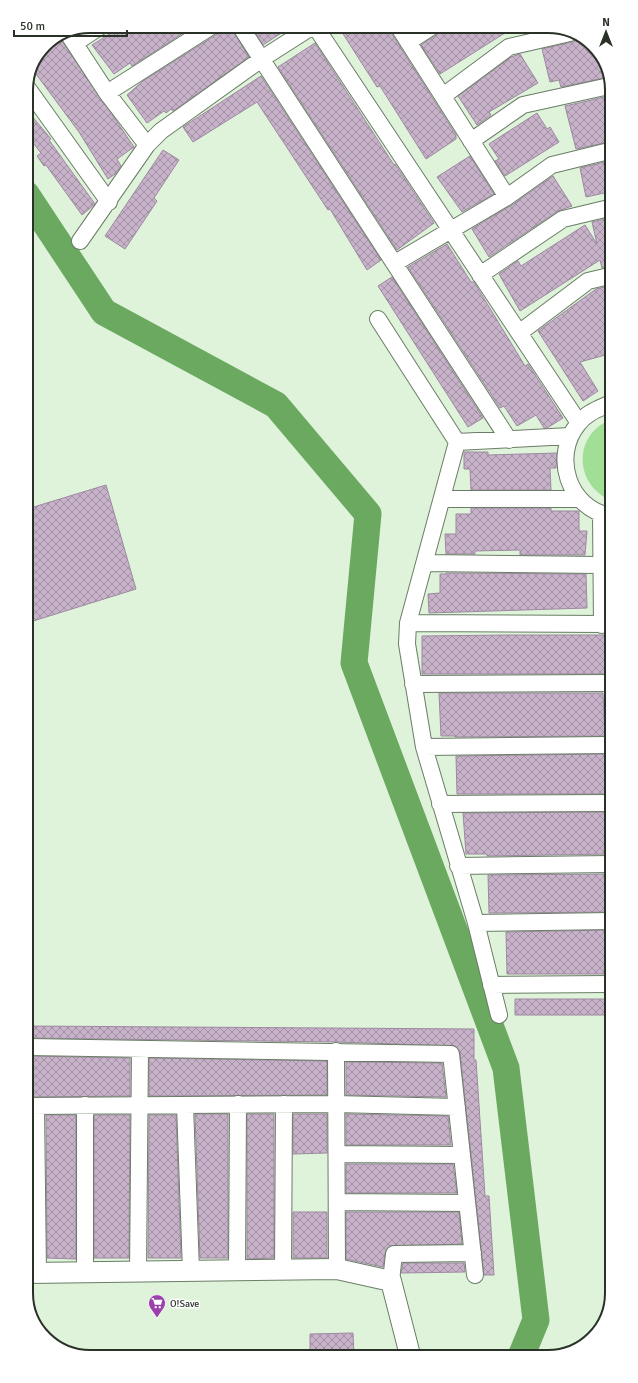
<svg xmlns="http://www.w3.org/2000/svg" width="638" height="1383" viewBox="0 0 638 1383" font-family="Signika,sans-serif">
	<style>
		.park { fill: #a1de96 }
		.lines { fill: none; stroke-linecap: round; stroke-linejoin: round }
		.river { stroke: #6ba860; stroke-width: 27 }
		.building { fill: url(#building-cross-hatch); stroke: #9d89a0 }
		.minor-casing { stroke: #6a7d66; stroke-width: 18 }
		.tertiary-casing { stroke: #6a7d66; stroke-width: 22 }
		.minor { stroke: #fff; stroke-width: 16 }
		.tertiary { stroke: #fff; stroke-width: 20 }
		.labels { text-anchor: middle; stroke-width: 3; stroke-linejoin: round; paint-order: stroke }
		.poi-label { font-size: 10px; fill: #2a3228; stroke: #fff; text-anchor: start }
		.rim { fill: none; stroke: #2a3228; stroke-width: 2 }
	</style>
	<defs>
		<pattern id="building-cross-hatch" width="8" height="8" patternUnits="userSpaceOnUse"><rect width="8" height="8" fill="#c7b2ca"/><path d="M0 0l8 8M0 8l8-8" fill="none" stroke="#a291a4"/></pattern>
	</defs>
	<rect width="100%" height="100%" fill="#def3da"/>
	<!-- park -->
	<path class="park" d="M610,420V500C574,484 573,435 610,420Z"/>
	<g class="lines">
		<!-- river -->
		<path class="river" d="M26,194L104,312L276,405L368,514L354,663L506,1068L536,1320L522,1354"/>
	</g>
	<!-- building -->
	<path class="building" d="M122,26H194L132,66L130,63L114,74L92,45Z
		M230,26L249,57L173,111L171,109L166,113L164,111L147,123L127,95L143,81Z
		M251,26H292L263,45Z
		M338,26H389L390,31L456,135V139L426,159L380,86L377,87Z
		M442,26H516L440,74L421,45L438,34Z
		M579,36L587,39L609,69V77L561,87L559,80L550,82L542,49L572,42Z
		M60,38L134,147L117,159L121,166L115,174L108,179L79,132L33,70L45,45Z
		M315,43L394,165L395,164L434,223L397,250L278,67Z
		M520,54L538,83L489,112L491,115L477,125L458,96L511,57Z
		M261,76L381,260L367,270L330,209L328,210L257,102L193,142L183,127Z
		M609,96V142L576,149L565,106Z
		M26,109L51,139L49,140L95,204L82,215L46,165L44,166L37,156L41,153L26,134Z
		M537,113L547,129L550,127L559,142L505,176L495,161L499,159L489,144Z
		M163,150L179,160L154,198L157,201L125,249L105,236Z
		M470,156L494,194L462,212L437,177Z
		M609,161V192L586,197L580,168Z
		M553,176L572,206L558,211L489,257L472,229L512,205Z
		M609,218V267L602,268L600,260L520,311L499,274L518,261L521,266L585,225L597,244L592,222Z
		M447,244L471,282H474L480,292L525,366L528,364L563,418L547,428H544L536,415L517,426L504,406L500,408L408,267Z
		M392,277L483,418L468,427L378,286Z
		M609,286V354L580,362L598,391L583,401L538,331L596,289Z
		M464,452H488V455L557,453L556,468H550L551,490H471L470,469H464Z
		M106,485L136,589L30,622L28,613L27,509Z
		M471,508H551V511H579V531H587L585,555H520V550L475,551V554H446L445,534H456V514H471Z
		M446,573L586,574L587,608L429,613L428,594L440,593V574H446Z
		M509,635H610V674H422V636Z
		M439,693H603L605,736L455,737V736H441Z
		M610,754L611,794H457L456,756Z
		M611,812V854L487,856V854H466L463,813Z
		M611,874V912L489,913L488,875Z
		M611,930V974H507L506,932Z
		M515,999H611V1015H515Z
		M29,1026L474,1029V1060H476L485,1196H489L494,1275H484L460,1053L455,1046L336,1042L29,1038Z
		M29,1056L130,1058V1096L29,1097Z
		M149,1058L327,1061V1095L149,1096Z
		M346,1062L442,1063L446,1097L346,1095Z
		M195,1114H228V1258H200Z
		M247,1114H274V1258L247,1259Z
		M293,1114H327V1153L293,1154Z
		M346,1114L448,1116L451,1145H346Z
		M46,1115H76V1259L47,1258Z
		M94,1115H130L129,1258H94Z
		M149,1115H176L181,1258H148Z
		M346,1164H453L457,1193H346Z
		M293,1212H327V1258H293Z
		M346,1212H459L462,1244L390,1246L385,1253L383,1267L346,1259Z
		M403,1263H464L465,1272L401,1273Z
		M353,1333L354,1355H310V1334Z"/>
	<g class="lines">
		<!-- minor casing -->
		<g class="minor-casing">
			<path id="minor" d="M240,26L509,440
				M315,26L579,423
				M398,26L507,197
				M69,35L107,93L147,145
				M408,42L433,26
				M75,43L101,26
				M26,86L109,202
				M107,93L212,26
				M443,96L509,47L570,33
				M471,141L523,105L609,86
				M80,241L147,145L161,131L263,58L313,26
				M395,263L507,197L552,165L609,151
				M480,275L563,219L609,208
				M378,319L457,442
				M519,333L588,281L609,276
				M609,404C598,409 586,413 578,424C552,456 568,508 610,516
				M442,499H579
				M601,514L602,625
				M425,563L601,565
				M408,623L610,624
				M413,684L610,683
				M424,747L610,745
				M440,804L611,803
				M458,866L611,864
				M476,923L611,921
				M491,985L611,984
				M499,1015L476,923L424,747L407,644L408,623L457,442L570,436
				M29,1047L451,1054L475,1275
				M336,1051L337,1269
				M85,1105V1272
				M185,1105L191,1271
				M29,1106L335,1104L457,1107
				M36,1106L38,1273
				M337,1154L461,1155
				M338,1202L467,1203
				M283,1269L284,1104
				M237,1270L238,1104
				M138,1272L140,1049
				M391,1281L394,1254L473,1253"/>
		</g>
		<!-- tertiary casing -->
		<g class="tertiary-casing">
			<path id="tertiary" d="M29,1273L337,1269L391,1281L410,1355"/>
		</g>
		<!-- minor -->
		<use href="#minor" class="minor"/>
		<!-- tertiary -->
		<use href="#tertiary" class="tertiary"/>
	</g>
	<!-- icons -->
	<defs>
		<g id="supermarket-pin" transform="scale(0.9)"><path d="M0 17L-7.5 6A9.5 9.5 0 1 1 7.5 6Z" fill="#9c41ac" stroke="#fff"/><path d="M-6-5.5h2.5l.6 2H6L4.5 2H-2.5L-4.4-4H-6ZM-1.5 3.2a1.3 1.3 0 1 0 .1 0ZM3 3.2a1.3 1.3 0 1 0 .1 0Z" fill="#fff"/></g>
	</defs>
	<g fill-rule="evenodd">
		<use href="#supermarket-pin" x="157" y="1303"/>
	</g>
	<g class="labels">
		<!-- poi labels -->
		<g class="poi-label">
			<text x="170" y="1307">O!Save</text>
		</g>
	</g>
	<!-- crop -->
	<path d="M0 0H638V1383H0ZM90 33H548A57 57 0 0 1 605 90V1293A57 57 0 0 1 548 1350H90A57 57 0 0 1 33 1293V90A57 57 0 0 1 90 33Z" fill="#fff" fill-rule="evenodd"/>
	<path class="rim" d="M90 33H548A57 57 0 0 1 605 90V1293A57 57 0 0 1 548 1350H90A57 57 0 0 1 33 1293V90A57 57 0 0 1 90 33Z"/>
	<!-- north arrow -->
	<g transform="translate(606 32)" stroke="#ffffff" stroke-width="3" paint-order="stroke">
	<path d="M0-3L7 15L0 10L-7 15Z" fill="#2a3228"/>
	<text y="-6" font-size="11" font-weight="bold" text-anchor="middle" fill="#2a3228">N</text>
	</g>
	<!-- scale -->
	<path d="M14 30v6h113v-6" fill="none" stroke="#2a3228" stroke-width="2"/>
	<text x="20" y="30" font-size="12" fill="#2a3228" stroke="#ffffff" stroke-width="3" paint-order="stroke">50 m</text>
</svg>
